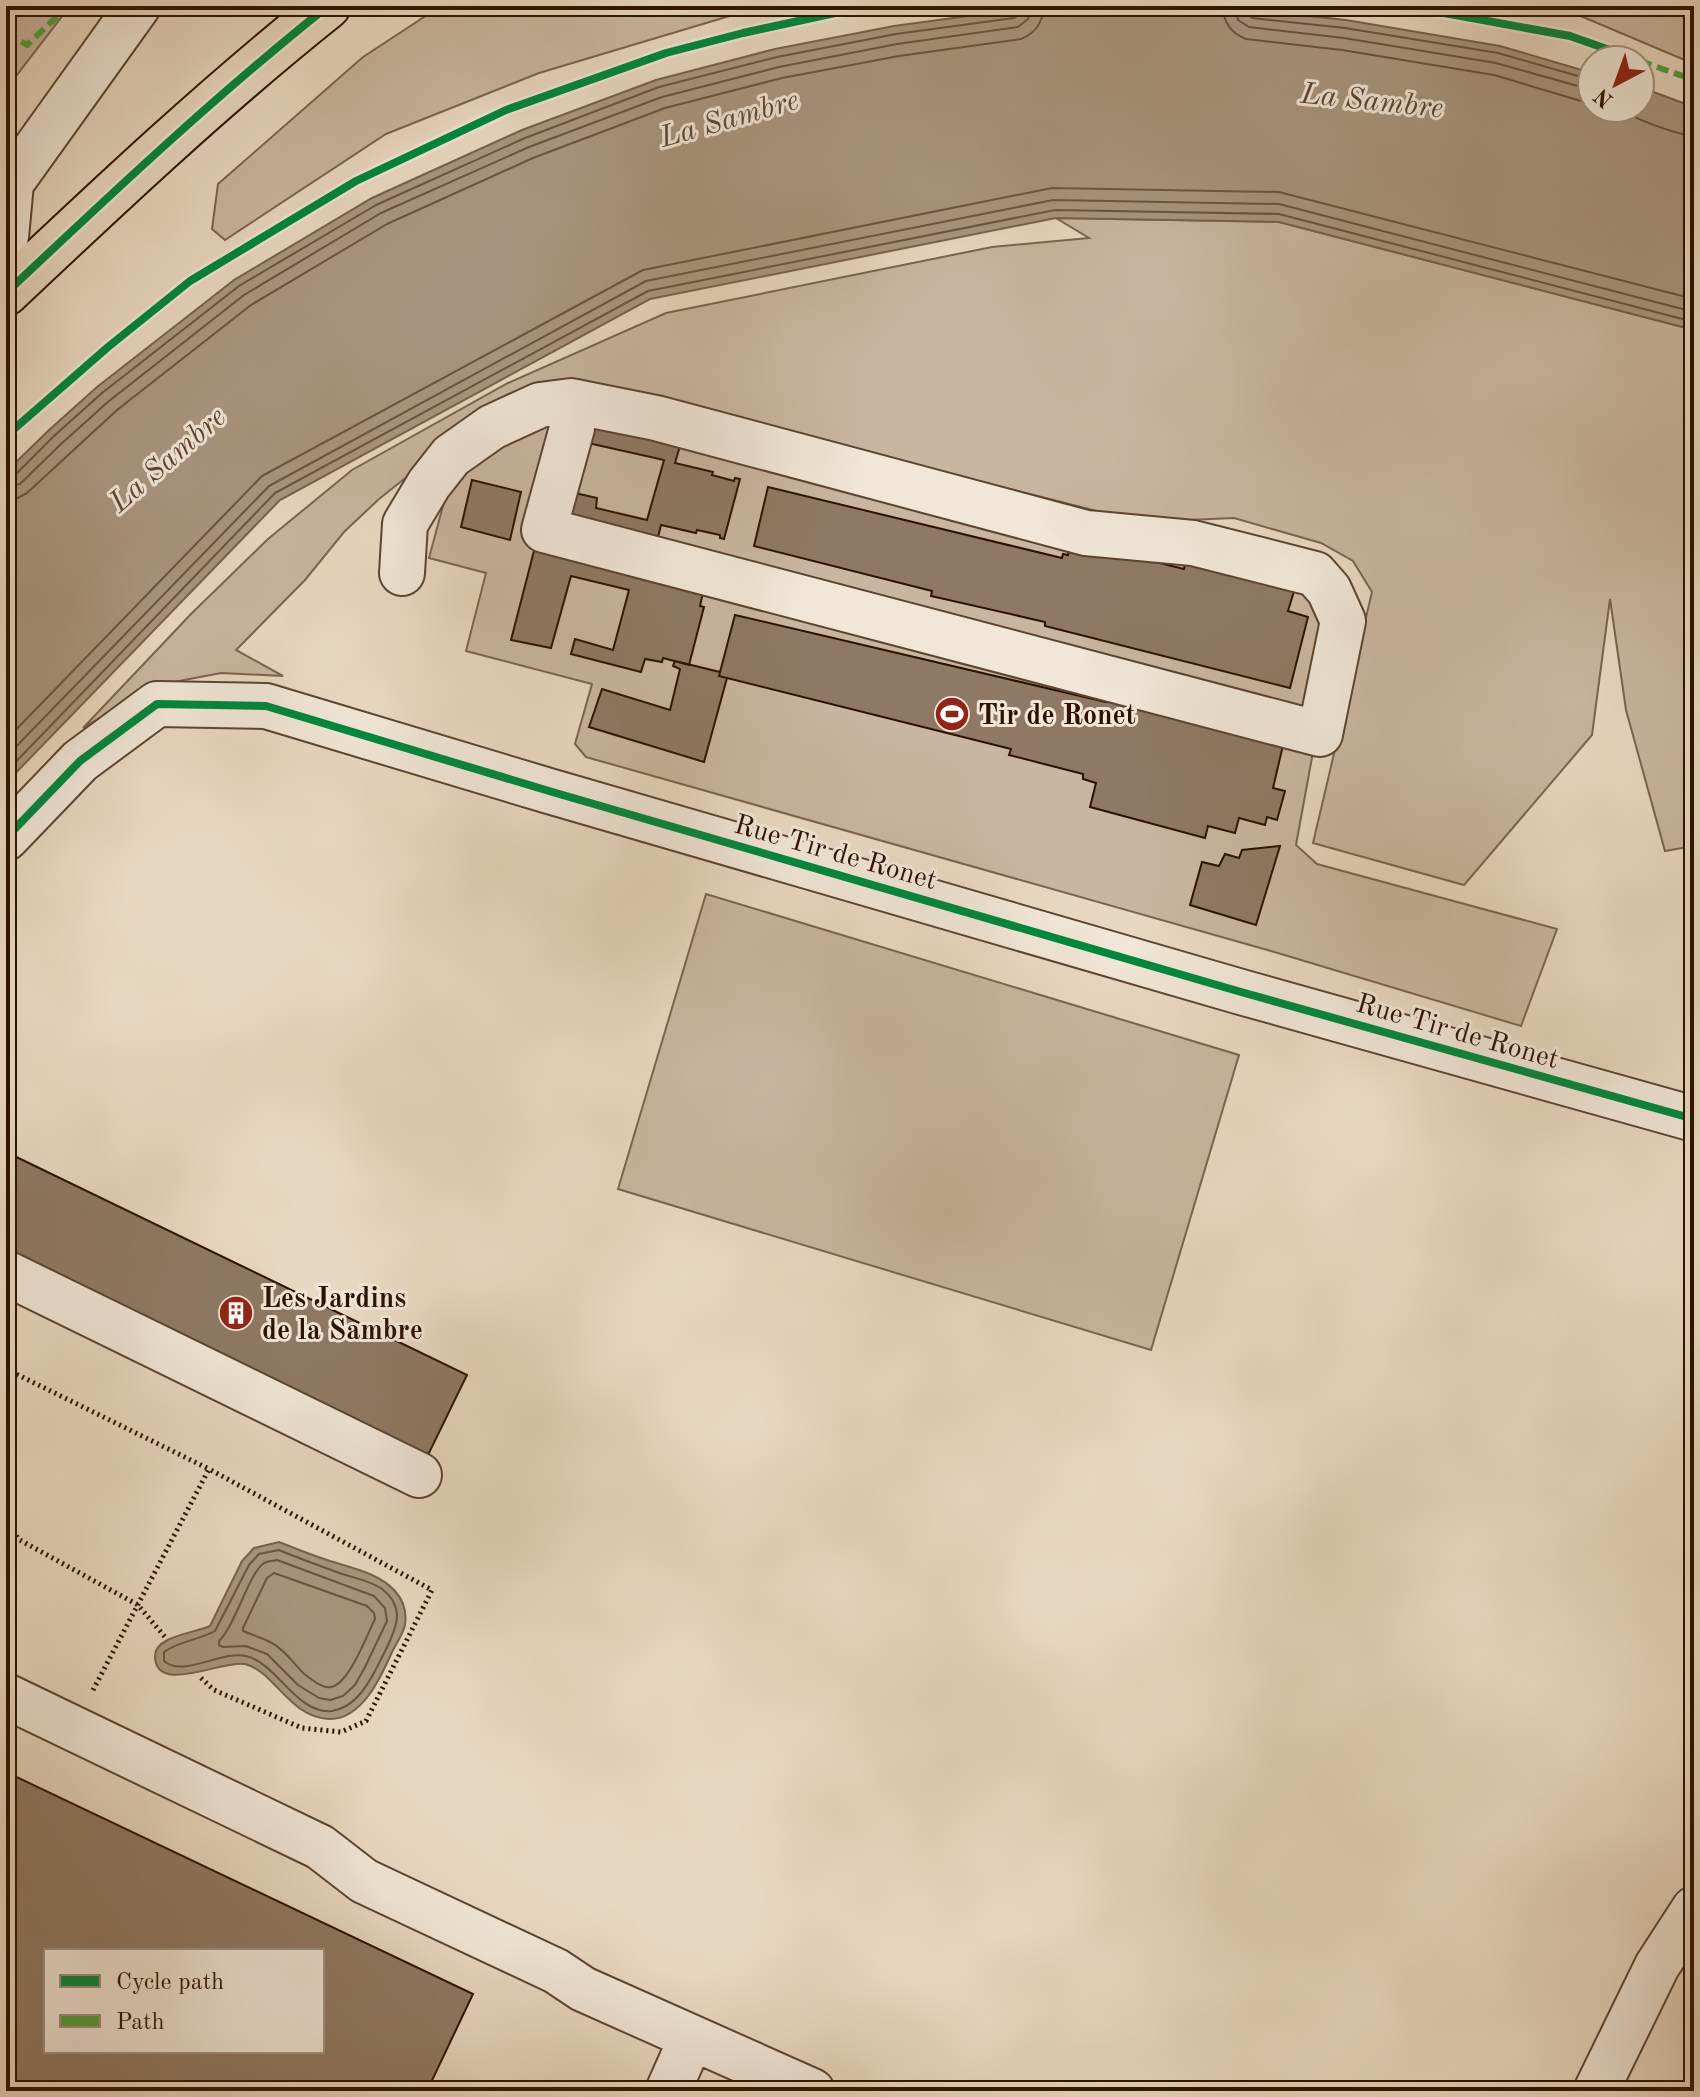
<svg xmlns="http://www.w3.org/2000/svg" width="1700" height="2097" viewBox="0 0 1700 2097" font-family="'Old Standard TT',serif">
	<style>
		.green { fill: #c9b6a0; stroke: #7b6450; stroke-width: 2 }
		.water { fill: #a9957f; stroke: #77614c; stroke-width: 2 }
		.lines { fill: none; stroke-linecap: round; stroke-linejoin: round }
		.shore { stroke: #6b5440; stroke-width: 2 }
		.building { fill: #8f7964; stroke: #2d1200; stroke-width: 2; fill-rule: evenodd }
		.minor-casing { stroke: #5c4430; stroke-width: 48 }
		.major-casing { stroke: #2d1200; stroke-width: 48 }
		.path { stroke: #2d1200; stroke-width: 5; stroke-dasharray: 2 4; stroke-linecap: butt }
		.minor { stroke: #f1e6d7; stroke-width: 44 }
		.major { stroke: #e9d8c1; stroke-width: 44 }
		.quiet { stroke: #52a03c; stroke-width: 6; stroke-dasharray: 12 6; stroke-linecap: butt }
		.cycleway-casing { stroke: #f1e6d7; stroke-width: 13 }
		.cycleway { stroke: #00873e; stroke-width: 8 }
		.labels { text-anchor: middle; stroke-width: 6; stroke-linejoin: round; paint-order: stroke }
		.poi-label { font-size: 28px; font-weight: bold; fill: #2d1200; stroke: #f1e6d7; text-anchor: start }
		.street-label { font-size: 28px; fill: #2d1200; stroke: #f1e6d7 }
		.water-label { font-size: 30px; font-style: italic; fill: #5f4633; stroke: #f1e6d7 }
	</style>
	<rect width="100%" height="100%" fill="#e9d8c1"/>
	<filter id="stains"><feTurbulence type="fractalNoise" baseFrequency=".0025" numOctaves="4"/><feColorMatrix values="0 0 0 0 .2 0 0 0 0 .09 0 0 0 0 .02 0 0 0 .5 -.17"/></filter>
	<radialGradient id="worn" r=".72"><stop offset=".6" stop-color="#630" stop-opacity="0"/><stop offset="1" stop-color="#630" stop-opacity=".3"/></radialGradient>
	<!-- green -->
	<path class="green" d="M6,6H70L6,89Z
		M441,6H772L753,9L539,73L386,134L225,240L212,229L218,184L363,57Z
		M1520,6H1694V64L1576,14Z
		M1056,218L1279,222L1694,330V846L1665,851L1626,710L1610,599L1592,735L1464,885L1313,843L1372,592L1353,561L1321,543L1234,518L1140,522L578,379L539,387L457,437L379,499L344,532L305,580L236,650L283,676L221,673L153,686L83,728L191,614L268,539L352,470L508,383L666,313L992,247L1089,238Z
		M567,415L1186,558L1340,604L1296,845L1317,864L1557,929L1521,1026L1271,951L586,757L575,744L592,684L466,651L486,573L429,558L452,472Z
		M706,894L1239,1055L1151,1350L618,1189Z"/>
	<!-- water -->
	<path class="water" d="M1042,6H1219L1346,20L1500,46L1592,73V108H1640V87L1694,107V330L1279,222L1056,218L650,299L280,500L6,783V472L48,431L97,387L234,280L372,198L522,130L656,80L775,49L894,26Z
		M279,1542C294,1548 309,1554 324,1559C347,1567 378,1572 395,1591C403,1600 407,1612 405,1625C403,1634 396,1644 392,1652C381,1677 362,1720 329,1719C290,1718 274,1671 245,1664C224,1659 155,1696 155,1656C155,1636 195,1633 210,1626L242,1561L254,1548Z"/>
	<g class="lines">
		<!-- shore -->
		<path class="shore" d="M1223,6C1223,22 1231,33 1246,39L1342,50L1494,75L1581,101L1592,102
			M1235,6L1238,20L1249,27L1344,38L1496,63L1592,90
			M1245,6L1246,13L1252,18L1345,28L1498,53L1592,80
			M1619,108C1631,118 1678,135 1694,136
			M6,477L15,475L54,436L102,393L239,286L376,205L525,138L659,87L777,57L896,34L1014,18L1020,14L1022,6
			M6,487L20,484L61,444L109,401L244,295L381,213L529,147L662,97L779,67L897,44L1018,27L1028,19L1032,6
			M6,500L16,499L27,493L117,410L251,305L387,224L533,158L665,108L782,78L899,56L1021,39C1036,33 1043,22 1044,6
			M6,740L262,476L643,270L1052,188L1279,192L1694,299
			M6,757L269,486L646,281L1053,200L1279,204L1694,312
			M6,772L275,493L648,291L1055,210L1279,214L1694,322
			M279,1550C300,1559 321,1566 342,1574C355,1578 371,1581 382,1589C390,1595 396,1604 397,1614C398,1629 382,1657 375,1671C366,1688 353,1708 332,1711C297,1715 277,1663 246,1656C222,1650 183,1678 164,1661V1652C179,1641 199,1640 215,1631L249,1565L259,1554Z
			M277,1560L374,1596L385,1608L387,1621L365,1667L355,1685L343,1696L330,1700L319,1698L298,1685L267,1654L246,1646L223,1647L219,1645V1641C236,1624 249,1573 264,1563C268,1561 273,1561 277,1560Z
			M274,1573L367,1606L374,1613L375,1619C367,1634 347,1692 326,1687C319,1686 310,1678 304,1674C294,1664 285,1650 272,1643C263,1638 252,1635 243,1631V1628L267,1578Z"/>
	</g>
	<!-- building -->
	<path class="building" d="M593,425L680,446L675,463L713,472L712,475L734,481L735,478L740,479L724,539L720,538V535L697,530L696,533L661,525L657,541L569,519L575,493L597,498L596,508L647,520L664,460L588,443Z
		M472,480L521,492L510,540L461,527Z
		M768,487L1062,558L1063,554L1068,555L1071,541L1184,569L1186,558L1295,588L1288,611L1308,617L1290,688L1045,626V622L931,596L932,591L754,546Z
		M535,547L704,588L700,606L704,607L689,665L663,658L662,662L645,659L641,672L571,654L575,639L613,650L629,590L571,576L551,648L511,640Z
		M735,615L1106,702L1110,694L1284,741L1273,788L1285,791L1277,820L1267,817L1265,825L1239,818L1235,833L1208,826L1205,838L1090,807L1096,783L1083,779V774L1009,755L1011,749L719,676Z
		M675,661L720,672L719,676L727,678L704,762L589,727L602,689L670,710L680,669L673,666Z
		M1280,846L1256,925L1190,905L1202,862L1219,866L1225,854L1239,858L1242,850Z
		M6,1152L467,1375L428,1455L6,1251Z
		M6,1772L473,1994L427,2091H6ZM46,1951H322V2051H46Z"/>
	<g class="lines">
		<!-- minor casing -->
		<g class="minor-casing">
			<path id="minor" d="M6,237L11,183L138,6
				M402,573L405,524L429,484L451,456L492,427L540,405L571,401L656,418L1086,533L1193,543L1315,574L1329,590L1343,621L1320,734L544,530L572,428
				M6,838L80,761L157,704L266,706L549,791L1241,992L1694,1119
				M6,1273L419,1475
				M6,1696L320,1847L364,1881L556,1971L583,1989L812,2091
				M668,2091L691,2039
				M1596,2091L1657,1966L1694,1909"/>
		</g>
		<!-- major casing -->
		<g class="major-casing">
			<path id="major" d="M6,293C111,194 215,96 328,6"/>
		</g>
		<!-- path -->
		<path class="path" d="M6,1369L209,1469L92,1692
			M6,1514L18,1539L138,1605L165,1637
			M201,1678L214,1690L302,1728L341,1732L366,1721L432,1590L209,1469"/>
		<!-- minor -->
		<use href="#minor" class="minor"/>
		<!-- major -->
		<use href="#major" class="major"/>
		<!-- quiet -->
		<path class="quiet" d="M6,32L27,45L68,6
			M1640,61L1694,80
			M6,330L14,378L6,412"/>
		<!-- cycleway casing -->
		<g class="cycleway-casing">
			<path id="cycleway" d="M1406,6L1570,36L1638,60
				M6,293C111,194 215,96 328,6
				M6,436L108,347L190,281L356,181L506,110L666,53L743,33L867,6
				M6,838L80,761L157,704L266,706L549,791L1241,992L1694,1119"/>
		</g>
		<!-- cycleway -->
		<use href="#cycleway" class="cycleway"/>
	</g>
	<!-- icons -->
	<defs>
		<g id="stadium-disc" transform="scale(1.8)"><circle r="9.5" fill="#8f2418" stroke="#f1e6d7"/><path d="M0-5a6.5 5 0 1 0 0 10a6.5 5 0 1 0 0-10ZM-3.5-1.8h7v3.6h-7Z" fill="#fff"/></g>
		<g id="building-disc" transform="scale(1.8)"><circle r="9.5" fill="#8f2418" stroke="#f1e6d7"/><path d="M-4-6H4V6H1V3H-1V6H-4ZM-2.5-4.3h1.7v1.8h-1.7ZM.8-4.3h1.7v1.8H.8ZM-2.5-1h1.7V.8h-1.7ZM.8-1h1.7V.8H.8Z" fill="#fff"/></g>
	</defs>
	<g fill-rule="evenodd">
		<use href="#stadium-disc" x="952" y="714"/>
		<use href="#building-disc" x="236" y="1313"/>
	</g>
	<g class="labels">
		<!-- poi labels -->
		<g class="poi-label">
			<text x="978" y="724">Tir de Ronet</text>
			<text x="262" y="1307">Les Jardins<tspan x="262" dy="32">de la Sambre</tspan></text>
		</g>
		<!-- street labels -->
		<g class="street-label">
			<text transform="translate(836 851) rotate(16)" y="10">Rue Tir de Ronet</text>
			<text transform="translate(1458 1030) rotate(16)" y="10">Rue Tir de Ronet</text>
		</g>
		<!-- water labels -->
		<g class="water-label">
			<text transform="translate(1372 100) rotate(6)" y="10">La Sambre</text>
			<text transform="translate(729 118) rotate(-16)" y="10">La Sambre</text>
			<text transform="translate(167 459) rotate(-41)" y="10">La Sambre</text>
		</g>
	</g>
	<!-- margin -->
	<rect width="1700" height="2097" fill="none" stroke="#e9d8c1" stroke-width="32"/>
	<rect x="8" y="8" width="1684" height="2081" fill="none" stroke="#2d1200" stroke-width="4"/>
	<rect x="16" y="16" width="1668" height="2065" fill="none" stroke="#2d1200" stroke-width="2"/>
	<!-- legend -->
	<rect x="44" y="1949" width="280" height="104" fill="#f1e6d7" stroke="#a39181" stroke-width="2"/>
	<rect x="60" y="1975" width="40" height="12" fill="#00873e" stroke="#a39181" stroke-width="2"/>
	<text x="116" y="1989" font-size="24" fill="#2d1200">Cycle path</text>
	<rect x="60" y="2015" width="40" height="12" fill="#52a03c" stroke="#a39181" stroke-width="2"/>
	<text x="116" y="2029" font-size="24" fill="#2d1200">Path</text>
	<!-- north arrow -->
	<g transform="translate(1616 84) rotate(221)"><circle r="38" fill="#f1e6d7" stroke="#a39181" stroke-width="2"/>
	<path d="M0-6L14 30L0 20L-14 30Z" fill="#8f2418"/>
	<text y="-12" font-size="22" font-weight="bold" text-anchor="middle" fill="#2d1200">N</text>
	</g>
	<rect width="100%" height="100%" filter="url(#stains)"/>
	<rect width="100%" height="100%" fill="url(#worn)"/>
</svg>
